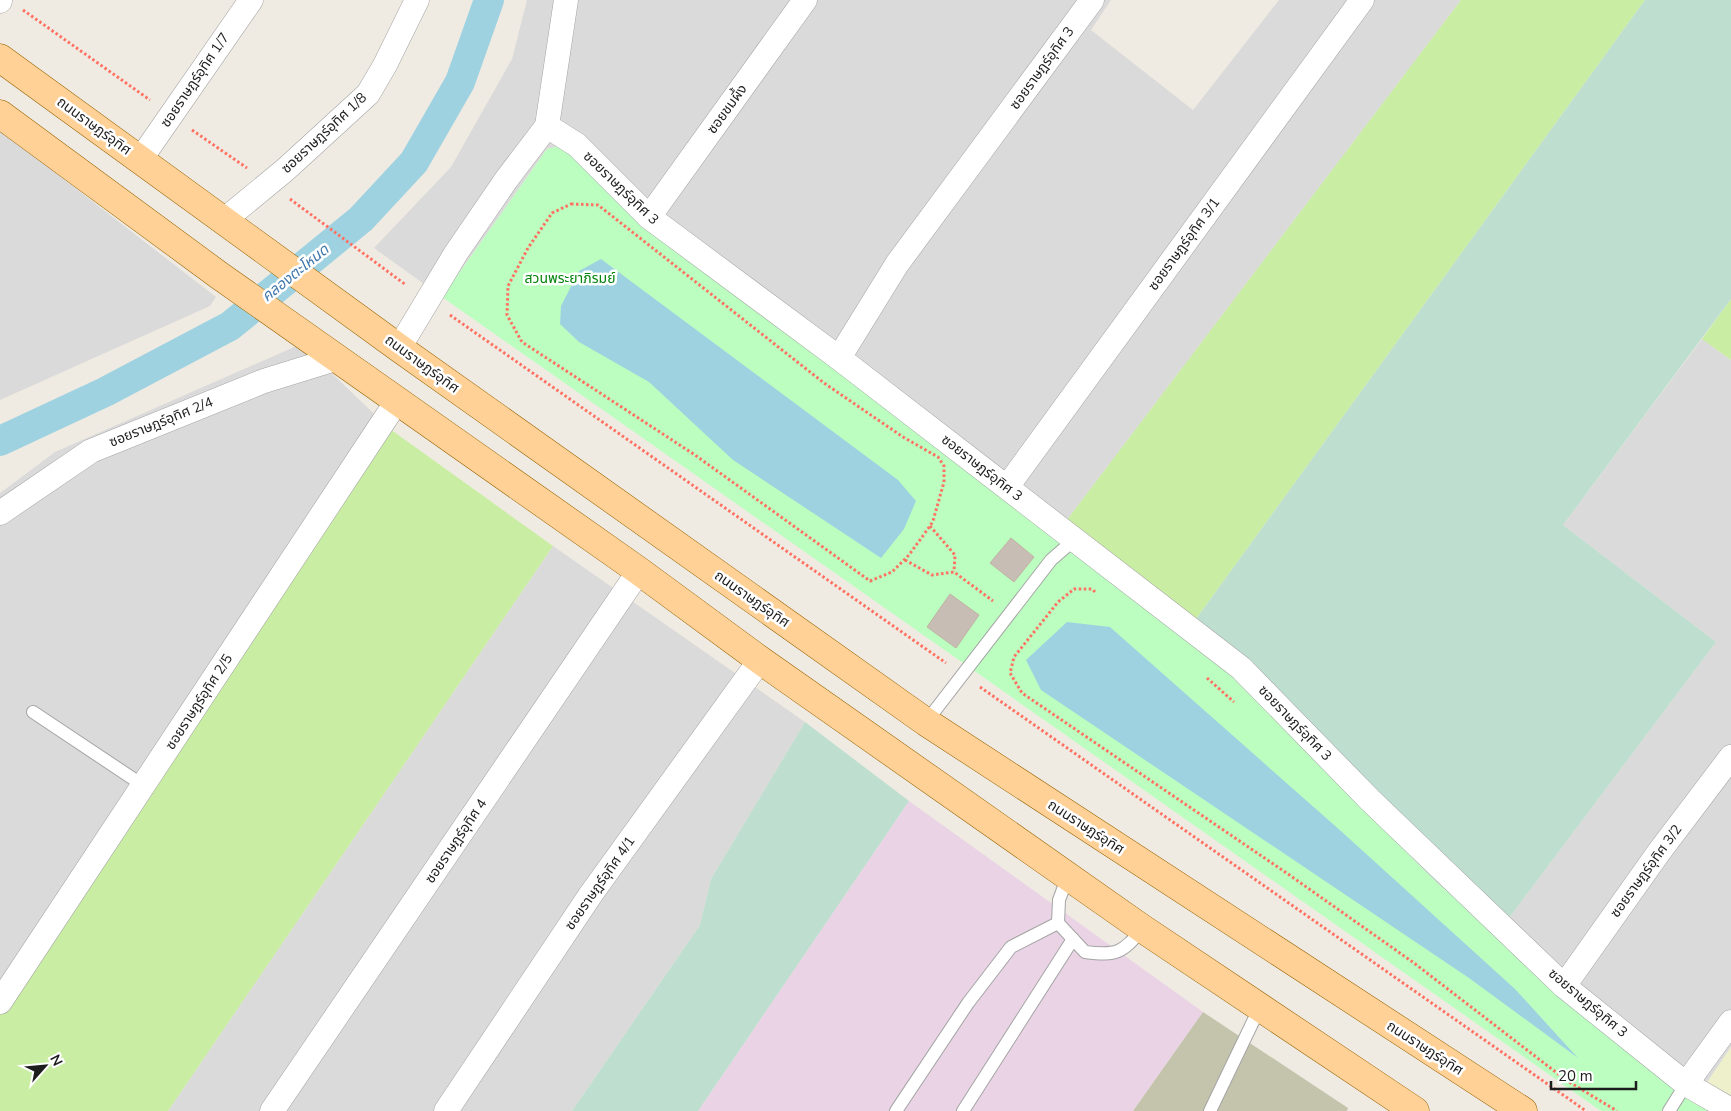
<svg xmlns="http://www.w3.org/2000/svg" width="1731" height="1111" font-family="'Nunito Sans','Noto Sans Thai',sans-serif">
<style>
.residential{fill:#dbdada}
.industrial{fill:#e9d3e5}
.construction{fill:#c4c4ad}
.farmland{fill:#edf0cb}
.grass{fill:#c9eea3}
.wetland{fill:#bedfcf}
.park{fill:#bbfec0}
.water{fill:#9fd2e1}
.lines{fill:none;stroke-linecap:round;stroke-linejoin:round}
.canal{stroke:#9fd2e1;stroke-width:30}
.building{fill:#c7bdb5;stroke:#c2b1a3}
.service-casing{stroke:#a4a4a4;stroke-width:14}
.minor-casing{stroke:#a4a4a4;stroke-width:25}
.primary-casing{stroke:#966300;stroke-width:29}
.path{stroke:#ff7263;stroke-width:3;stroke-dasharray:2.5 2.5;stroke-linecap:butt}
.service{stroke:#fff;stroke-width:12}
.minor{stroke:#fff;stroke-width:24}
.primary{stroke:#ffd197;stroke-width:28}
.labels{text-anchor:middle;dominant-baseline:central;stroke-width:5;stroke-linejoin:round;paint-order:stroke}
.street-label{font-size:14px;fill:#1d1d1d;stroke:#fff}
.park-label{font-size:14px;fill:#03840c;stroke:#fff}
.water-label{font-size:15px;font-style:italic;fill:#4077ac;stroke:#fff}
</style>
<rect width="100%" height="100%" fill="#efebe2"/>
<!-- residential -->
<g class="residential">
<path d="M527,0H1111L1091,30L1193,110L1279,0H1461L1054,537L637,220L560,146L547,149L442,297L374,248L451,167L512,59Z"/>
<path d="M0,130L216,297L210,306L0,400Z"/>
<path d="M1702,339L1731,360V1047L1693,1103L1497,934L1716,642L1563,525Z"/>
<path d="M301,344L390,429L0,1004V493L55,452Z"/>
<path d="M553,546L805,722L711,879L700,925L572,1111H168Z"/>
</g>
<!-- industrial -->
<path class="industrial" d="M909,801L1203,1012L1133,1111H698Z"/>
<!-- construction -->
<path class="construction" d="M1203,1012L1348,1108L1347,1111H1133Z"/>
<!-- farmland -->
<path class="farmland" d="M1731,1047V1111H1709L1693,1103Z"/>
<!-- grass -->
<g class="grass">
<path d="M1461,0H1645L1183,637L1054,537Z"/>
<path d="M1731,299V360L1702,339Z"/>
<path d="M390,429L553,546L168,1111H0V1004Z"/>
</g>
<!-- wetland -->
<g class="wetland">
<path d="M1645,0H1731V299L1563,525L1716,642L1497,934L1436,882L1223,668L1183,637Z"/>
<path d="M805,722L909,801L698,1111H572L700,925L711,879Z"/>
</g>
<!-- park -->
<path class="park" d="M560,146L591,174L765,314L1223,668L1436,882L1693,1103L1709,1111H1601L442,297L547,149Z"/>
<!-- water -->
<g class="water">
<path d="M601,259L898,480L916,501L904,529L881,558L733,460L649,382L579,342L560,324L561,306L579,271Z"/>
<path d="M1067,622L1110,627L1342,832L1515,989L1578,1058L1469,978L1041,690L1026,660Z"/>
</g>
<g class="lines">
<!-- canal -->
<path class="canal" d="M0,441L105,392L230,326L361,219L414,162L460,82L489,0"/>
</g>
<!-- building -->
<g class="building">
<path d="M1011,538L1034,557L1014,582L990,563Z"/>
<path d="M950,594L979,615L956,648L927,627Z"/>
</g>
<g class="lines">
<defs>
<g id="service">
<path d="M33,712L144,786"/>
<path d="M926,722L1051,560L1075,539"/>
<path d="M1068,876L1059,900L1058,923L1085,952C1118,956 1121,953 1143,929"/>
<path d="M896,1111L968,1003L1011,947L1058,923"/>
<path d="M963,1111L1073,939"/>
<path d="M1210,1111L1260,1007"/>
<path d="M1669,1111L1686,1084"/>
</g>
<g id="minor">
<path d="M0,1V0"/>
<path d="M547,126L577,145L649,217L839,358L1241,668L1370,800L1564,986L1686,1084L1731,1110"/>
<path d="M140,160L251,0"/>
<path d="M649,217L805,0"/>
<path d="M223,221L285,170L368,94L385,65L417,0"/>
<path d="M399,348L456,253L506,180L547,126L566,0"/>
<path d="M839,358L897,264L1092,0"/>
<path d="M1007,487L1362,0"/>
<path d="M0,513L91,451L264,381L335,359"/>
<path d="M1564,986L1659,852L1731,757"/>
<path d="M0,1002L397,401"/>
<path d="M1686,1084L1731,1022"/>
<path d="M272,1111L639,571"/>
<path d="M446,1111L591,894L760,660"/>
</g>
<g id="primary">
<path d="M0,58L399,348L926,722L1523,1111"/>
<path d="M0,114L220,276L639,571L760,660L1143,929L1415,1111"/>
</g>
</defs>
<!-- service casing -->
<use href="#service" class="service-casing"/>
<!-- minor casing -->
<use href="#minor" class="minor-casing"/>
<!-- primary casing -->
<use href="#primary" class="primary-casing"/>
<!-- path -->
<g class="path">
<path d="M23,10L150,100"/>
<path d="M192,130L247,168"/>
<path d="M290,199L406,285"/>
<path d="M571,204L598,205L824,383L903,437L938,457L944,466V482L933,521L930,526L909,555L892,572L870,581L695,455L522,342L507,315L508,286L528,248L552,213Z"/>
<path d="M450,315L946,663"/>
<path d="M930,526L955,555L954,572"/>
<path d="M905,560L932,575L954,572L993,601"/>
<path d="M1095,592L1092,589H1074L1058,602L1014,657L1010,673L1022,693L1288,874L1414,963L1566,1080L1617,1111"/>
<path d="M1207,678L1234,702"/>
<path d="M980,687L1586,1111"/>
</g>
<!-- service -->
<use href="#service" class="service"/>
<!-- minor -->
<use href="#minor" class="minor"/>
<!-- primary -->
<use href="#primary" class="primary"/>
</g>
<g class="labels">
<!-- street labels -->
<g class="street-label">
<text transform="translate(1042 68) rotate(-54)">ซอยราษฎร์อุทิศ 3</text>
<text transform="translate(195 80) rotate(-56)">ซอยราษฎร์อุทิศ 1/7</text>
<text transform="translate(727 109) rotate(-54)">ซอยชมผึ้ง</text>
<text transform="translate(94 126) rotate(36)">ถนนราษฎร์อุทิศ</text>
<text transform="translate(324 133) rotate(-43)">ซอยราษฎร์อุทิศ 1/8</text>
<text transform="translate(621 188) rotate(44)">ซอยราษฎร์อุทิศ 3</text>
<text transform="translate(1184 244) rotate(-54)">ซอยราษฎร์อุทิศ 3/1</text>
<text transform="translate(422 364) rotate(36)">ถนนราษฎร์อุทิศ</text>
<text transform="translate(161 422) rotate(-22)">ซอยราษฎร์อุทิศ 2/4</text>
<text transform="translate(982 468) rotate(38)">ซอยราษฎร์อุทิศ 3</text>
<text transform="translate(752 599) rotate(35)">ถนนราษฎร์อุทิศ</text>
<text transform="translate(199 702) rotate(-57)">ซอยราษฎร์อุทิศ 2/5</text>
<text transform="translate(1295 723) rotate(46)">ซอยราษฎร์อุทิศ 3</text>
<text transform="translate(1086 827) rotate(33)">ถนนราษฎร์อุทิศ</text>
<text transform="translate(456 841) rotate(-56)">ซอยราษฎร์อุทิศ 4</text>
<text transform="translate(1646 871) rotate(-54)">ซอยราษฎร์อุทิศ 3/2</text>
<text transform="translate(600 883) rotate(-55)">ซอยราษฎร์อุทิศ 4/1</text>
<text transform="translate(1588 1003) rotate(40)">ซอยราษฎร์อุทิศ 3</text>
<text transform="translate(1425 1048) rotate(33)">ถนนราษฎร์อุทิศ</text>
</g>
<!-- park labels -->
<g class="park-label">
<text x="570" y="278">สวนพระยาภิรมย์</text>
</g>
<!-- water labels -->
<g class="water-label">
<text transform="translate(295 273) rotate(-39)">คลองตะโหนด</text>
</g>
</g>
<!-- north arrow -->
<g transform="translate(45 1066) rotate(63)" stroke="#ffffff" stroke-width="4" paint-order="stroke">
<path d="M0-4L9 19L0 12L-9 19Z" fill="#1d1d1d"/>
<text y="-8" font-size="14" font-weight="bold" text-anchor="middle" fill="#1d1d1d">N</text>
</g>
<!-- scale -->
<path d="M1551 1081v8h85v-8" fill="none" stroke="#1d1d1d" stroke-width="2.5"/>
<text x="1558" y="1081" font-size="15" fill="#1d1d1d" stroke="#ffffff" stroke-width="4" paint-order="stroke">20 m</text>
</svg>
